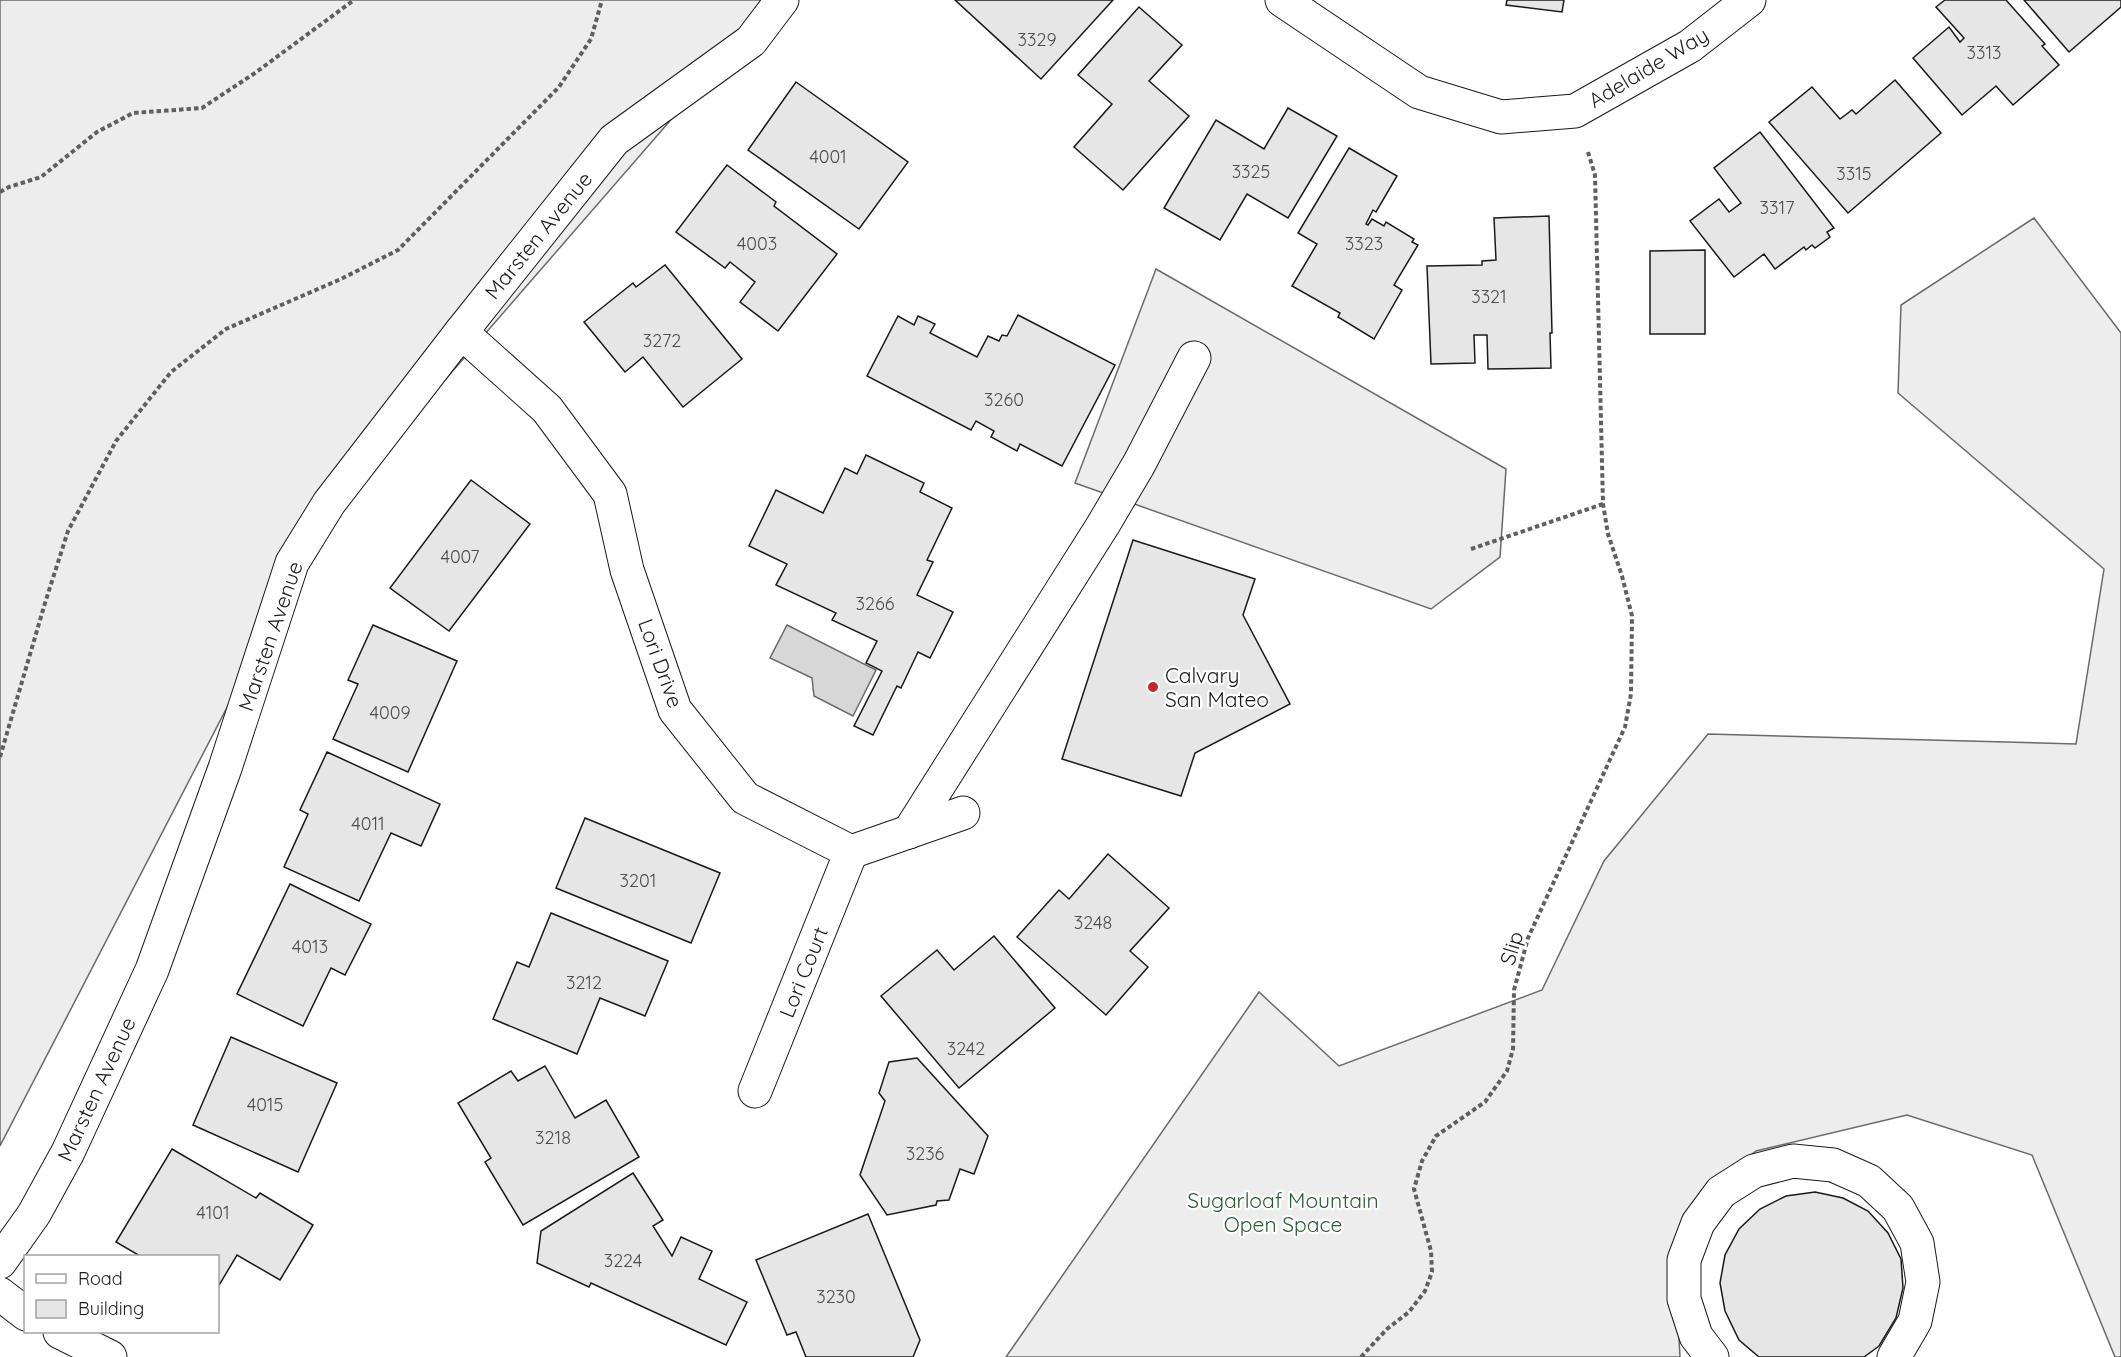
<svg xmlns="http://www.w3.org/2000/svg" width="2121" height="1357" font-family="Quicksand,sans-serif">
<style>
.built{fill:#ededed;stroke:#6a6a6a;stroke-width:1.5}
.water{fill:#d7d7d7;stroke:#6a6a6a;stroke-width:1.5}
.building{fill:#e6e6e6;stroke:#1a1a1a;stroke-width:1.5}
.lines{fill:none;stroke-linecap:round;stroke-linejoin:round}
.minor-casing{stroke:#1a1a1a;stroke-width:35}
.path{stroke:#5f5f5f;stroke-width:4;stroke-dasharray:4.5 3;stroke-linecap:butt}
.minor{stroke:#fff;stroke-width:33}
.poi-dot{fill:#c62828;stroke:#fff;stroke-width:2}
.labels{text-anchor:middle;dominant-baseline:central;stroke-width:4.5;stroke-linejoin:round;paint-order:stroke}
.number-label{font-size:18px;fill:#4d4d4d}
.street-label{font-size:21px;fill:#1a1a1a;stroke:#fff}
.poi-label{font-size:21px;fill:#1a1a1a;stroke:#fff;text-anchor:start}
.park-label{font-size:21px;fill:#2b5a34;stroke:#fff}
</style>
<rect width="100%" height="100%" fill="#fff"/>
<!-- built -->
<g class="built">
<path d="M0,0H775L325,518L0,1146Z"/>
<path d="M2034,218L2121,333V1357H2115L2032,1155L1907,1115L1756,1151L1698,1198L1675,1265L1680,1357H1006L1259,992L1339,1066L1542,990L1604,861L1708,734L2076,744L2104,569L1898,393L1901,305Z"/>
<path d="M1156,269L1506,469L1500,557L1431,609L1075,483Z"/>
</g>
<!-- water -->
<path class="water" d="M787,625L876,670L853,716L814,696L812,678L770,658Z"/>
<!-- building -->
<g class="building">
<path d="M955,0H1113L1041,79Z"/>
<path d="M1507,0H1564L1562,12L1506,5Z"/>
<path d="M1945,0H2006L2045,44L2042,46L2059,65L2013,105L1996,86L1962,115L1913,58L1949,27L1960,42L1964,38L1936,7Z"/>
<path d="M2024,0H2121V7L2069,52Z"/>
<path d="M1139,7L1182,45L1149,81L1189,116L1123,190L1074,147L1112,104L1078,75Z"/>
<path d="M1895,80L1941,133L1848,213L1769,122L1812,87L1840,119L1852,110L1856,114Z"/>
<path d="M796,82L908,162L859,229L748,150Z"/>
<path d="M1288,108L1337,136L1288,218L1247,194L1220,240L1164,208L1216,120L1264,149Z"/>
<path d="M1760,132L1834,228L1827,232L1830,237L1815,248L1812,245L1806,250L1804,247L1775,269L1764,254L1734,277L1690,221L1719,199L1729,212L1741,203L1714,168Z"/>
<path d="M1349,148L1397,176L1376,212L1373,210L1366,224L1368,225L1372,219L1384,226L1386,222L1414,239L1412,242L1418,245L1394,285L1402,290L1374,339L1338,317L1340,313L1292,286L1317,244L1298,233Z"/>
<path d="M727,165L776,202L774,206L837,254L778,331L740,302L755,282L730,262L725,268L676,232Z"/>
<path d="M1549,216L1552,333H1550L1551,368L1488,369L1487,335H1474L1475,363L1431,364L1427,266L1482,265V261L1496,260L1494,218Z"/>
<path d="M1705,250V334H1650V251Z"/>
<path d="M665,265L742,359L683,407L643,357L625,372L584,322L633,283L636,287Z"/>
<path d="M1018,315L1115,365L1062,466L1020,444L1017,451L991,437L994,431L976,421L971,430L867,376L898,316L914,325L918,316L935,324L930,333L977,357L988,336L999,341L1002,335L1007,336Z"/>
<path d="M866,455L924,483L920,492L952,508L927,560L933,562L917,595L953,612L930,658L918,652L901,688L897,686L873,735L854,726L882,671L866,663L877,641L832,620L836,613L776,585L787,564L749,546L776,490L823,513L845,468L857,474Z"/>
<path d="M471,480L530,524L449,631L390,588Z"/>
<path d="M1133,540L1255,579L1243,615L1290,704L1195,753L1181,796L1062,759Z"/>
<path d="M373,625L457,661L408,772L333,739L358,684L348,680Z"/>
<path d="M327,752L440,804L421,846L391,833L359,901L284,867L308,814L300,810Z"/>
<path d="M585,818L720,873L691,943L556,888Z"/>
<path d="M1108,854L1169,908L1130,951L1148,967L1106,1015L1017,937L1059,890L1069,899Z"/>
<path d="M290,884L371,924L345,975L331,968L303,1026L237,994Z"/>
<path d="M551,913L668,961L645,1016L600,998L577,1054L493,1019L517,962L529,967Z"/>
<path d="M994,936L1055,1008L959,1088L881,996L937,950L954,970Z"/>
<path d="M231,1037L337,1083L298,1172L193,1125Z"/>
<path d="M917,1058L988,1136L974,1174L960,1169L949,1200L937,1201L936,1205L887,1215L860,1175L885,1101L879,1093L889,1062Z"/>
<path d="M545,1066L575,1118L606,1100L639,1157L523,1225L485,1162L491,1158L458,1103L511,1071L518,1081Z"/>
<path d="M172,1149L256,1198L260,1193L313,1225L280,1280L237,1255L218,1287V1256H140L116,1242Z"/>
<path d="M633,1173L663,1220L653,1226L672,1256L681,1237L712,1251L699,1279L747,1302L726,1345L591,1283L589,1287L537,1263L541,1231Z"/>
<path d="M1815,1192L1843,1198L1868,1211L1888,1233L1901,1259L1903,1288L1896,1318L1879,1346L1864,1357H1759L1739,1340L1725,1311L1720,1283L1725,1255L1739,1229L1760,1209L1786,1196Z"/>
<path d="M868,1214L920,1340L913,1357H806L796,1332L787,1335L756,1260Z"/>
</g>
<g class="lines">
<defs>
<g id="minor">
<path d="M1282,0L1419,92L1501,117L1575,111L1690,46L1749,0"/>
<path d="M461,332L547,409L610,494L627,570L675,710L745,798L851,852L963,813"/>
<path d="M909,832L1103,525L1139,464L1194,358"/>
<path d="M755,1091L851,852"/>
<path d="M0,1262L34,1214L68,1152L152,970L225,768L292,563L329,503L461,332L614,140L751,41L782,0"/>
<path d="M0,1294L26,1314"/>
<path d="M60,1332L110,1357"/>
<path d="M1712,1357L1696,1336L1684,1299V1260L1698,1223L1721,1192L1754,1171L1793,1161L1833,1165L1869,1181L1898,1208L1917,1243L1923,1282L1915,1321L1894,1357"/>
</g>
</defs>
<!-- minor casing -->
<use href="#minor" class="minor-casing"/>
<!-- path -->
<g class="path">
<path d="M0,192L9,187L41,177L97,132L133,113L202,108L255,73L354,0"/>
<path d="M1471,549L1603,504"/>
<path d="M0,757L45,603L68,531L116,441L171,372L226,329L341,279L398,250L559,87L591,39L602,0"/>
<path d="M1361,1357L1387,1329L1409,1312L1425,1291L1432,1272L1431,1251L1414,1189L1422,1161L1436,1136L1485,1102L1507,1071L1513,1049L1514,990L1528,938L1625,727L1631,694L1632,616L1622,576L1608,534L1603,504L1595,175L1588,152"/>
</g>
<!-- minor -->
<use href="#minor" class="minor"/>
</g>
<!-- markers -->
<circle class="poi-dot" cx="1153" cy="687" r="6"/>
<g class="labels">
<!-- number labels -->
<g class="number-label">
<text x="1037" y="39">3329</text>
<text x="1984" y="52">3313</text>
<text x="828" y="156">4001</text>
<text x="1251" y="171">3325</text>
<text x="1854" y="173">3315</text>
<text x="1777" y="207">3317</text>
<text x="757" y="243">4003</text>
<text x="1364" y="243">3323</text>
<text x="1489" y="296">3321</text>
<text x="662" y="340">3272</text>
<text x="1004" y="399">3260</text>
<text x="460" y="556">4007</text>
<text x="875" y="603">3266</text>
<text x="390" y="712">4009</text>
<text x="368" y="823">4011</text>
<text x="638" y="880">3201</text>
<text x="1093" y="922">3248</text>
<text x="310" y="946">4013</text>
<text x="584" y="982">3212</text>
<text x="966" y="1048">3242</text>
<text x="265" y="1104">4015</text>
<text x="553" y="1137">3218</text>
<text x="925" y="1153">3236</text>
<text x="213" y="1212">4101</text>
<text x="623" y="1260">3224</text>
<text x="836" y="1296">3230</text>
</g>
<!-- street labels -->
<g class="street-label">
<text transform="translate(1648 67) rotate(-31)">Adelaide Way</text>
<text transform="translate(538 235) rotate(-51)">Marsten Avenue</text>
<text transform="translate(270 636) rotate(-71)">Marsten Avenue</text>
<text transform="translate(661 663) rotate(70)">Lori Drive</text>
<text transform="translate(1511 948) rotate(-73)">Slip</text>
<text transform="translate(803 972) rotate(-68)">Lori Court</text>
<text transform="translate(96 1089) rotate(-65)">Marsten Avenue</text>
</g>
<!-- poi labels -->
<g class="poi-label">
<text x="1165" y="675">Calvary<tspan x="1165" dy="24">San Mateo</tspan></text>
</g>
<!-- park labels -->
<g class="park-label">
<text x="1283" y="1200">Sugarloaf Mountain<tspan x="1283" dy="24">Open Space</tspan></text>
</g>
</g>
<!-- legend -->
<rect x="24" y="1255" width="195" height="78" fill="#ffffff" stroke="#a3a3a3" stroke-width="1.5"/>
<rect x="36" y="1274" width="30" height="9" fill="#ffffff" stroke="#a3a3a3" stroke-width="1.5"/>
<text x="78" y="1285" font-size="18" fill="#1a1a1a">Road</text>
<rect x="36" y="1300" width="30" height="18" fill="#e6e6e6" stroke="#a3a3a3" stroke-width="1.5"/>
<text x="78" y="1315" font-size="18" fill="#1a1a1a">Building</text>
</svg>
